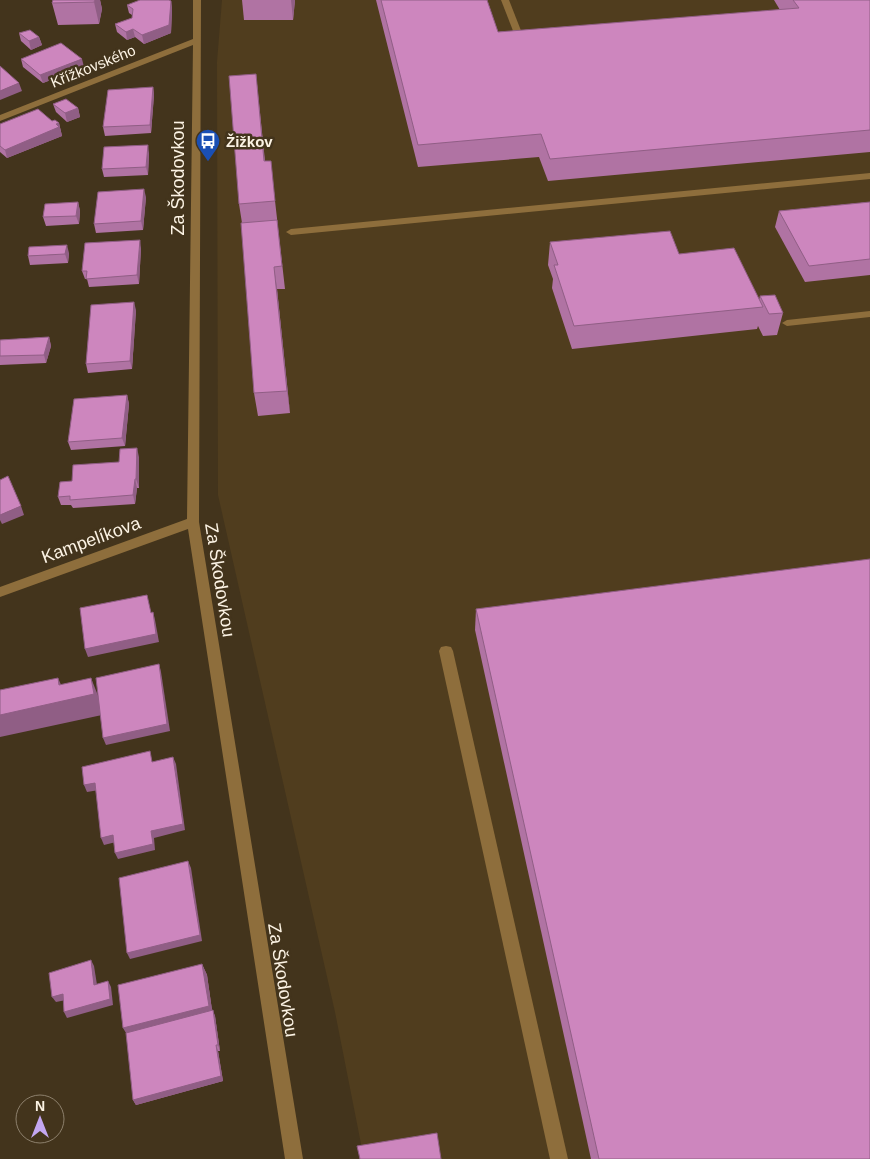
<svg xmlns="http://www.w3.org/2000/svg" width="870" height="1159" font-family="Arial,sans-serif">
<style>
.built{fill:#503d1e}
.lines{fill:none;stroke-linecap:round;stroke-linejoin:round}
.minor{fill:#8e6e3c;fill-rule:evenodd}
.wall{fill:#b073a3}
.shaded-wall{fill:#905e85}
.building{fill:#cd86be;stroke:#905e85}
.labels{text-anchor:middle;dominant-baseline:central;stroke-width:5;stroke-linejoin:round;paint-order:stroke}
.far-street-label{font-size:15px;fill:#fcf3e4;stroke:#43341c}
.far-poi-label{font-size:15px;font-weight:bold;fill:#fcf3e4;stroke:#43341c;text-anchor:start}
.street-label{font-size:18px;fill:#fcf3e4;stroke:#43341c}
</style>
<rect width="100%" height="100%" fill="#43341c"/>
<!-- built -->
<path class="built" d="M222,0H870V1159H364L335,1012L218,495L217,62Z"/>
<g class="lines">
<!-- minor -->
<g class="minor">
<path d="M193,0H201L199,522L303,1159H285L188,529L0,597V587L187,519L193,45L0,121V115L193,39Z"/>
<path d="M501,0H509L527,46L526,48L519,46Z"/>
<path d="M870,173V179L291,235L286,232L291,229Z"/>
<path d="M870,311V317L787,326L782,323L787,320Z"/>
<path d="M446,646L451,647L453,651L568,1159H550L439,651L441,647Z"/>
</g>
</g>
<!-- wall -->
<g class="wall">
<path d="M53,0H100L102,9L99,24L58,25L52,3Z"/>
<path d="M242,0H295L293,20H244Z"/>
<path d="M376,0H487L498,32L780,10L774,0H870V152L548,181L539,157L418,167Z"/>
<path d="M171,1L172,9L171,33L144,44L135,37L127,40L117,32L115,24L132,18V15L129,13L127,5Z"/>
<path d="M19,33L39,37L42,45L31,50L21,41Z"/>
<path d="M21,59L84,67L43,83L23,67Z"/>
<path d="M256,74L265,161L273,183L285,289H277L290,413L258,416L254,393L242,223L239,204Z"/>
<path d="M153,87L154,95L151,133L105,136L103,127Z"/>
<path d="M53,104L78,108L80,117L67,122L56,112Z"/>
<path d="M52,121L59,123L62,136L7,158L0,152V124Z"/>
<path d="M149,153L148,175L104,177L102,169Z"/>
<path d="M146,197L143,230L96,233L94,224Z"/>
<path d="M78,202L80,211L79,224L46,226L43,217Z"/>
<path d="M870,202V275L805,282L775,227L779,211Z"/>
<path d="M550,242L679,254L759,300L760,296L783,313L777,335L763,336L758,326L757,329L572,349L552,288L553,279L548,265Z"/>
<path d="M141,248L139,284L89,287L87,279H85L82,271Z"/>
<path d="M69,253L68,263L30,265L28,256Z"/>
<path d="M136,310L132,369L88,373L86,364Z"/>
<path d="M49,337L51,346L46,363L0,365V340Z"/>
<path d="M127,395L129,404L125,446L71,450L68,442Z"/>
<path d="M139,457V488H137L135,504L73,508L71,505H61L58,497L72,481L119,462Z"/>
<path d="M476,609L870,1159H591L475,630Z"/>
<path d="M202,964L207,975L212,1010L215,1016L220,1051H218L223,1081L136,1105L133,1100Z"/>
</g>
<!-- shaded-wall -->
<g class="shaded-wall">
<path d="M95,0H100L102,9L99,24L94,2Z"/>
<path d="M291,0H295L293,20Z"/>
<path d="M171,1L172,9L171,33L144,44L142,35Z"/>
<path d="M133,29L135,37L127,40L126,32Z"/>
<path d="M39,37L42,45L31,50L29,41Z"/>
<path d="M82,59L84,67L43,83L40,75Z"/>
<path d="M256,74L258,96L267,184L264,161Z"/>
<path d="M19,83L22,91L0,100V91Z"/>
<path d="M153,87L154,95L151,133L150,125Z"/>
<path d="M78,108L80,117L67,122L65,113Z"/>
<path d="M59,123L62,136L7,158L5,150Z"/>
<path d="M148,145L149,153L148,175L146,167Z"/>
<path d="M144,189L146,197L143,230L141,221Z"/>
<path d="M78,202L80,211L79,224L76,216Z"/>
<path d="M140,240L141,248L139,284L137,275Z"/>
<path d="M67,245L69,253L68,263L65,254Z"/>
<path d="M274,267L277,289L290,413L287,391Z"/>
<path d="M134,302L136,310L132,369L130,361Z"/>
<path d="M49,337L51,346L46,363L44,355Z"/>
<path d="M127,395L129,404L125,446L122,438Z"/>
<path d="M137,448L139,457V488L136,479Z"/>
<path d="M135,479L137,488L135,504L133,495Z"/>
<path d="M21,506L24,515L2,524L0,520V515Z"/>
<path d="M153,612L155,620L159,642L88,657L85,649Z"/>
<path d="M159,664L161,672L170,731L106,745L103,738Z"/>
<path d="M58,678L67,698L91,678L99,698L102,715L0,737V715L59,685Z"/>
<path d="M173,757L176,764L185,830L154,838L155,850L118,859L115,853L151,831Z"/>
<path d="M95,783L99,790L87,792L84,785Z"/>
<path d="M113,835L116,842L104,845L101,838Z"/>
<path d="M188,861L191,868L202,941L130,959L127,953Z"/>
<path d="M91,960L94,966L98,991L94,985Z"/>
<path d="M202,964L207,975L213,1017L129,1038L123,1028Z"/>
<path d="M108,981L111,987L113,1005L67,1018L64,1012Z"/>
<path d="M63,994L66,1000L56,1002L52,997Z"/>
<path d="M213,1010L215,1016L220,1051L218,1045Z"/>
<path d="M216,1045L218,1051L223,1081L136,1105L133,1100Z"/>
</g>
<!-- building -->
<g class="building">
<path d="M53,0H95L94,2L52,3Z"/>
<path d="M140,0H169L171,1L169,25L142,35L133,29L126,32L115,24L132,18L133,9L127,5Z"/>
<path d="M381,0H487L498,32L799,8L793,0H870V130L550,159L541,134L418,145Z"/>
<path d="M30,30L39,37L29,41L19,33Z"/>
<path d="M61,43L82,59L40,75L21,59Z"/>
<path d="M0,66L19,83L0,91Z"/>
<path d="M256,74L264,161H271L275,201L239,204L229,76Z"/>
<path d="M153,87L150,125L103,127L108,90Z"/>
<path d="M66,99L78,108L65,113L53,104Z"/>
<path d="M38,109L52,121L55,120L59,123L56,124L59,127L5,150L0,146V124Z"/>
<path d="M148,145L146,167L102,169L104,147Z"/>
<path d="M144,189L141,221L94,224L98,192Z"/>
<path d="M78,202L76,216L43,217L45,204Z"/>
<path d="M870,202V259L809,266L779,211Z"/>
<path d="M277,220L282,266L274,267L287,391L254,393L241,223Z"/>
<path d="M670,231L679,254L734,248L763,307L574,326L554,265H558L550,242Z"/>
<path d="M140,240L137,275L86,279L87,271H82L85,243Z"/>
<path d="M67,245L65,254L28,256L29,247Z"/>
<path d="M775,295L783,313L769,314L760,296Z"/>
<path d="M134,302L130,361L86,364L91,305Z"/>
<path d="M49,337L44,355L0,356V340Z"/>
<path d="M127,395L122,438L68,442L74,399Z"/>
<path d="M137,448L136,479H135L133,495L70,500V496L58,497L60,482L72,481L73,465L119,462L120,449Z"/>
<path d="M8,476L21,506L0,515V480Z"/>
<path d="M870,559V1159H599L476,609Z"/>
<path d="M147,595L151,613L153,612L156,634L85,649L80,608Z"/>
<path d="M159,664L167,724L103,738L96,678Z"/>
<path d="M58,678L59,685L91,678L94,694L0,715V690Z"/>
<path d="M150,751L152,762L173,757L183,824L151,831L153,844L115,853L113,835L101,838L95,783L84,785L82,767Z"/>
<path d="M188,861L200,935L127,953L119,878Z"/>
<path d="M91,960L94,985L108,981L110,999L64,1012L63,994L52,997L49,973Z"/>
<path d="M202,964L209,1006L123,1028L118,985Z"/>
<path d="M213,1010L218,1045H216L221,1076L133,1100L126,1033Z"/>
<path d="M437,1133L441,1159H360L357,1146Z"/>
</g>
<!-- icons -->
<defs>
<symbol id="bus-pin" viewBox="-11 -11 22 30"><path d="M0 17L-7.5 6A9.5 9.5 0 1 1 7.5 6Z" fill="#1a4fb4" stroke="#43341c"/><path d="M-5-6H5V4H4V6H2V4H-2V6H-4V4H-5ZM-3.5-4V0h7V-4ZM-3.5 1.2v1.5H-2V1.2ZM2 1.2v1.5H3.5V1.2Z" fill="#fff"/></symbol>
</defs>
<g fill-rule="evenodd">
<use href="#bus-pin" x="194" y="127" width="28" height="38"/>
</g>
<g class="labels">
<!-- far-street labels -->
<g class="far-street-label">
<text transform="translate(93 66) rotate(-22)">Křížkovského</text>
</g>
<!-- far-poi labels -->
<g class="far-poi-label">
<text x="226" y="141">Žižkov</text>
</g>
<!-- street labels -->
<g class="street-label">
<text transform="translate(178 178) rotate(-90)">Za Škodovkou</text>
<text transform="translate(91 540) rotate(-20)">Kampelíkova</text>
<text transform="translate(220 580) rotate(81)">Za Škodovkou</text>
<text transform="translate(283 980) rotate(81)">Za Škodovkou</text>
</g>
</g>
<!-- north arrow -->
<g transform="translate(40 1119)"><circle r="24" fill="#43341c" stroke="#8d806c"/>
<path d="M0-4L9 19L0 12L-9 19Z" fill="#c4a7f1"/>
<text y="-8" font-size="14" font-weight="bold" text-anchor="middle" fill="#fcf3e4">N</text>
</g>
</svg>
